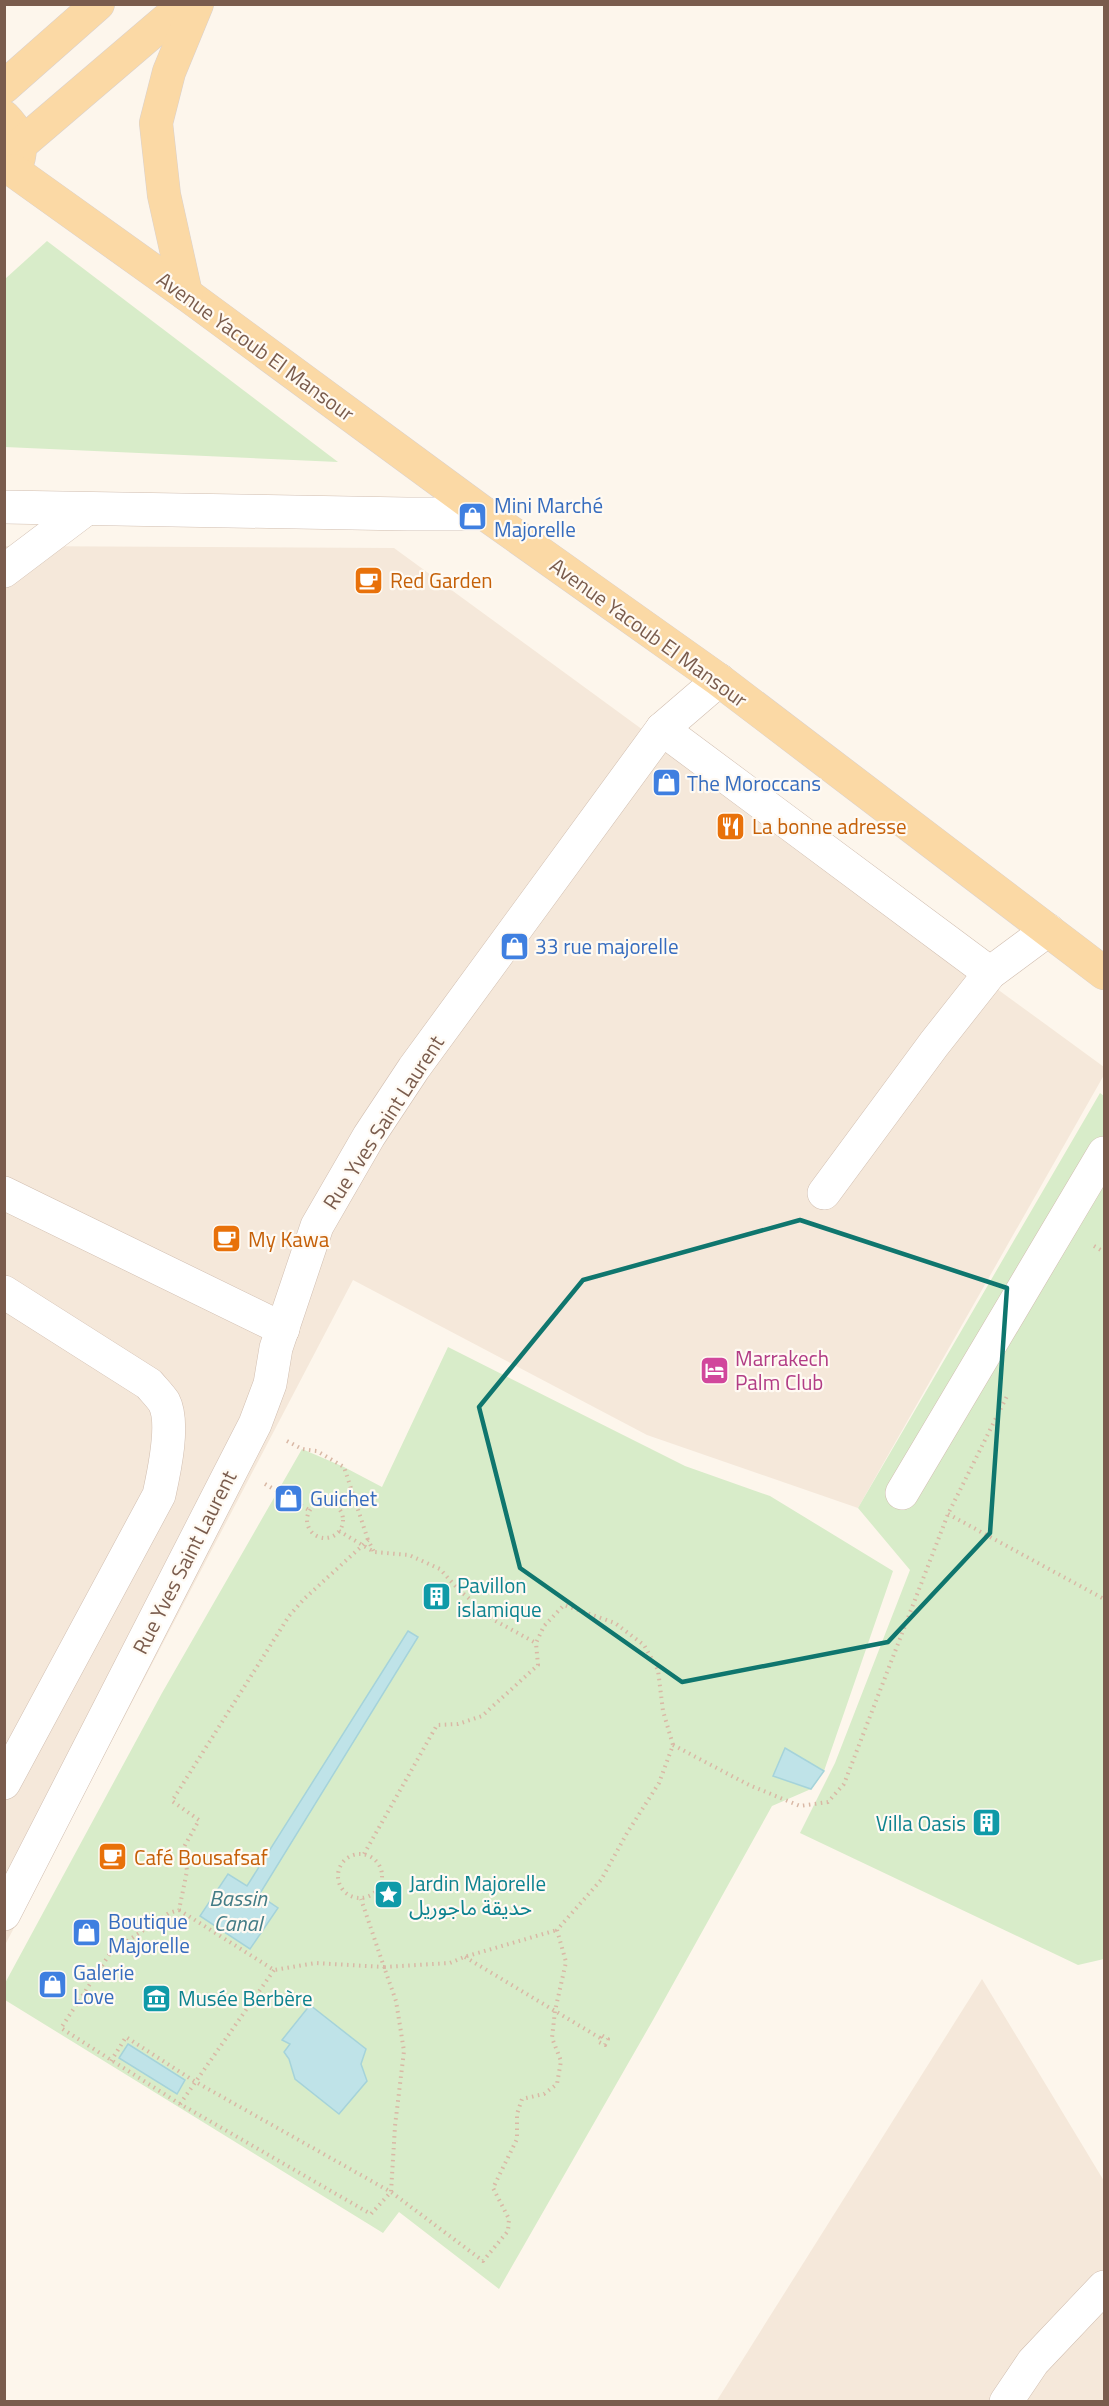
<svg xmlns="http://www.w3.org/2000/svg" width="1109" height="2406" font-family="'Titillium Web','Noto Sans Arabic',sans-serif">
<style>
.residential{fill:#f5e8da}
.green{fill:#d8ecc9}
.water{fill:#bfe3e8;stroke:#a5d3da;stroke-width:1.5}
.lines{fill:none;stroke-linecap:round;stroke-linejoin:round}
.minor-casing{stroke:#d1beb0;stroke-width:34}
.major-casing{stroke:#dad1cd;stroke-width:34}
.path{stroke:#d9b8a5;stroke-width:4;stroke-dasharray:1.5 4.5;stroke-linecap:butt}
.minor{stroke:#fff;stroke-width:33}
.major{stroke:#fbd9a5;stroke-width:33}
.marked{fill:none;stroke:#0f766e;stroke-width:4.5;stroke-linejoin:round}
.labels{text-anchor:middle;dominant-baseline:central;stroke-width:4.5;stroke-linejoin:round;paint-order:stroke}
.street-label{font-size:21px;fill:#7a5c4d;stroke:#fffaf3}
.shop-label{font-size:21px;fill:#366cbe;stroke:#fffaf3;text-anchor:start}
.food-label{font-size:21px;fill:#c56008;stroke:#fffaf3;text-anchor:start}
.hotel-label{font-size:21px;fill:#b23c85;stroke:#fffaf3;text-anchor:start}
.culture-label{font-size:21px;fill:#0d838f;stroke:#fffaf3;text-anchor:start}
.water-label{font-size:22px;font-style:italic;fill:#437c86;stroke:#fffaf3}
</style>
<rect width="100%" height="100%" fill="#fdf6ec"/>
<!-- residential -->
<g class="residential">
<path d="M5,546L394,548L1104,1067V1075L858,1508L647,1435L353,1280L5,1945Z"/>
<path d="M982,1979L1104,2181V2401L716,2402Z"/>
</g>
<!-- green -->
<g class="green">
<path d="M47,241L338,462L5,447V279Z"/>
<path d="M1100,1093L1104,1096V1959L1078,1965L800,1833L835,1763L910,1570L858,1508Z"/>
<path d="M448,1347L685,1466L770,1496L893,1571L824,1771L811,1789L772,1806L653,2020L499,2289L399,2212L383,2233L5,2000L4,1985L162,1693L302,1449L344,1467L382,1487Z"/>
</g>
<!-- water -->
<g class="water">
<path d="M408,1631L418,1637L259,1895L278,1908L250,1949L200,1916L228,1874L247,1886Z"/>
<path d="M785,1748L824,1771L811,1789L773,1776Z"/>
<path d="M310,2005L366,2049L361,2064L367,2081L339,2114L295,2079L289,2059L284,2052L290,2044L282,2040Z"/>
<path d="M128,2044L185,2080L177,2094L119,2058Z"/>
</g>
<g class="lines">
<defs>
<g id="minor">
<path d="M4,507L407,514H485"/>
<path d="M4,571L86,509"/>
<path d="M662,729L990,973"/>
<path d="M4,1193L283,1329"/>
<path d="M824,1193L934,1044L990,973L1048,930"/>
<path d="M4,1292L149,1384C154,1390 160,1396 164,1402C175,1423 164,1472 159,1495L4,1783"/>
<path d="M902,1493L1104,1153"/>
<path d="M4,1914L255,1424L270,1384L276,1348L317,1226L369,1136L414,1068L662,729L719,680"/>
<path d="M1006,2402L1033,2362L1104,2287"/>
</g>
<g id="major">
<path d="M4,87L98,4"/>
<path d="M4,117C18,131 24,147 16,166"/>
<path d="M20,145L185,4"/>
<path d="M14,171L186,294L485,514L719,680L1104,973"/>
<path d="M186,294L164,195L156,123L169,72L197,4"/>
</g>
</defs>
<!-- minor casing -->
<use href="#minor" class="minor-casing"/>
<!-- major casing -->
<use href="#major" class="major-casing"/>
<!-- path -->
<g class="path">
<path d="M1094,1246L1104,1252"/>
<path d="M287,1441L302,1449L317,1451L344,1467L368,1540"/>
<path d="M265,1484L309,1510"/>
<circle cx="325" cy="1520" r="18"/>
<path d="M948,1514L1104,1599"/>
<path d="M339,1531L374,1552L409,1555L440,1569L458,1589L494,1620L536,1643L544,1626L564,1605L615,1623L644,1645L658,1670L663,1711L673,1745L659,1783L627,1833L601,1880L557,1930L566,1962L555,2011L552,2038L561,2061L557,2084L544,2094L522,2099L517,2114V2139L493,2188L509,2219L508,2231L483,2261L391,2192L371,2214L180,2104L61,2028L111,1952L169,1913L179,1910L187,1871L184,1847L199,1820L172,1801L289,1616L304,1599L363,1545L368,1540L374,1552"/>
<path d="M673,1745L749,1785L800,1806L828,1802L844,1784L948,1514L1007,1396"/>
<circle cx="360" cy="1876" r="22"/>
<path d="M364,1854L437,1725L458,1724L482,1716L538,1665L536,1643"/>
<path d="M179,1910L274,1970L315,1963L384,1967L361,1899"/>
<path d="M465,1957L600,2038L599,2042L605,2045L608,2039L601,2035L600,2038"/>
<path d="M111,2061L126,2037L194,2081L391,2192L395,2126L404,2051L396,2001L384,1967L450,1963L464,1957L557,1930"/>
<path d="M180,2104L274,1970"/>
</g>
<!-- minor -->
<use href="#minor" class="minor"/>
<!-- major -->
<use href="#major" class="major"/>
</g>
<!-- marked area -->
<path class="marked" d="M800,1220L1007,1288L990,1533L888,1642L682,1682L520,1568L479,1407L583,1280Z"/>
<!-- icons -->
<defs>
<symbol id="shop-square" viewBox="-11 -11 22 22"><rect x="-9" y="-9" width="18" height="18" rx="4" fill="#3f7fe0" stroke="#fffaf3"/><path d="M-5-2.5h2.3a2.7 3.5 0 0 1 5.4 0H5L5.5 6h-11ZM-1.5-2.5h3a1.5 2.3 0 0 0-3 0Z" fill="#fff"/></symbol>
<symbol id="cafe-square" viewBox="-11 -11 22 22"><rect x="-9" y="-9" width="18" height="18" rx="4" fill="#e8710a" stroke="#fffaf3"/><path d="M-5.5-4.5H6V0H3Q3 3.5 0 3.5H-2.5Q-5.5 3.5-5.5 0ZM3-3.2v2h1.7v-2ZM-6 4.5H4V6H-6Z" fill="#fff"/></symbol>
<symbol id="restaurant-square" viewBox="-11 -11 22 22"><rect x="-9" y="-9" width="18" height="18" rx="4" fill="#e8710a" stroke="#fffaf3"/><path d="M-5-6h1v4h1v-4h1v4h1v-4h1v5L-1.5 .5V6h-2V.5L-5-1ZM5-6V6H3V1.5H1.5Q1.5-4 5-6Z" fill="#fff"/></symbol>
<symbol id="hotel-square" viewBox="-11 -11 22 22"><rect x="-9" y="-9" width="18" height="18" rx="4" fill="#d1479c" stroke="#fffaf3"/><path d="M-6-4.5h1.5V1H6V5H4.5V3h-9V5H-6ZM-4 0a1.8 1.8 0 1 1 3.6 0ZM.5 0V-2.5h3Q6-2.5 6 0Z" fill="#fff"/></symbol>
<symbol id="building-square" viewBox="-11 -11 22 22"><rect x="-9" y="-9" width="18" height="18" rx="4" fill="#0f9aa8" stroke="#fffaf3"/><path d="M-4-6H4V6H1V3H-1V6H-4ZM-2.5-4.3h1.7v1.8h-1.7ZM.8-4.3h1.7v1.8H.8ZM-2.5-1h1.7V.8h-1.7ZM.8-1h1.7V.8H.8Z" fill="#fff"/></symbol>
<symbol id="sight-square" viewBox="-11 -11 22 22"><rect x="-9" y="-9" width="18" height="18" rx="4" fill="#0f9aa8" stroke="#fffaf3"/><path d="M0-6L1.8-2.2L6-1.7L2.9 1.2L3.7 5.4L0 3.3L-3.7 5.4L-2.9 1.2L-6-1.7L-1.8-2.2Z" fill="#fff"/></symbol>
<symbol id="museum-square" viewBox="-11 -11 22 22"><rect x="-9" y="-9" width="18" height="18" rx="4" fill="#0f9aa8" stroke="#fffaf3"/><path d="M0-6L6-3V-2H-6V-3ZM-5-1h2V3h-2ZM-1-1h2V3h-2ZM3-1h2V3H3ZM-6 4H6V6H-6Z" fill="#fff"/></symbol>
</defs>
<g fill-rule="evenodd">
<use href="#shop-square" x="456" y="500" width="33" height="33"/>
<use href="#cafe-square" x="352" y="564" width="33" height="33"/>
<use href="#shop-square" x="650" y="766" width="33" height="33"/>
<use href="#restaurant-square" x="714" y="810" width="33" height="33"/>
<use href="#shop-square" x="498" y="930" width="33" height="33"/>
<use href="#cafe-square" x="210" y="1222" width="33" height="33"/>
<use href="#hotel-square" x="698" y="1354" width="33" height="33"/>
<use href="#shop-square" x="272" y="1482" width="33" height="33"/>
<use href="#building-square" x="420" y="1580" width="33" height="33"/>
<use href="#building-square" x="970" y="1806" width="33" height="33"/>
<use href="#cafe-square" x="96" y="1840" width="33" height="33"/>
<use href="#sight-square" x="372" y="1878" width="33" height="33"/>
<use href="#shop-square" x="70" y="1916" width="33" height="33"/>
<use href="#shop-square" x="36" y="1968" width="33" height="33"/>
<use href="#museum-square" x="140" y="1982" width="33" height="33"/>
</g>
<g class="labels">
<!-- street labels -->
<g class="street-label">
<text transform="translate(256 346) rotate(36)">Avenue Yacoub El Mansour</text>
<text transform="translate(649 632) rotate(36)">Avenue Yacoub El Mansour</text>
<text transform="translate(383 1122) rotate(-57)">Rue Yves Saint Laurent</text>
<text transform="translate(184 1562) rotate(-63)">Rue Yves Saint Laurent</text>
</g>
<!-- shop labels -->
<g class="shop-label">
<text x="494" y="505">Mini Marché<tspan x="494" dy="24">Majorelle</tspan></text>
<text x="687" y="783">The Moroccans</text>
<text x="535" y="946">33 rue majorelle</text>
<text x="310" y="1498">Guichet</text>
<text x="108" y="1921">Boutique<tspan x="108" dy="24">Majorelle</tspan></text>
<text x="73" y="1972">Galerie<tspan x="73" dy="24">Love</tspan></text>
</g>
<!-- food labels -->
<g class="food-label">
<text x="390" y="580">Red Garden</text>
<text x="752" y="826">La bonne adresse</text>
<text x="248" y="1239">My Kawa</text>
<text x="134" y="1857">Café Bousafsaf</text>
</g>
<!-- hotel labels -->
<g class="hotel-label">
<text x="735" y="1358">Marrakech<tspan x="735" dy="24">Palm Club</tspan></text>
</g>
<!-- culture labels -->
<g class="culture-label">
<text x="457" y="1585">Pavillon<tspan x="457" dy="24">islamique</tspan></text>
<text x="966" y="1823" text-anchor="end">Villa Oasis</text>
<text x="409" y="1883">Jardin Majorelle<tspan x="409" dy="24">حديقة ماجوريل</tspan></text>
<text x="178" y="1998">Musée Berbère</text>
</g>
<!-- water labels -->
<g class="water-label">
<text x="238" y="1898">Bassin<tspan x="238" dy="25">Canal</tspan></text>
</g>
</g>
<!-- border -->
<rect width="1109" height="2406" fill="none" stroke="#7a5c4d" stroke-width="12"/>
</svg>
